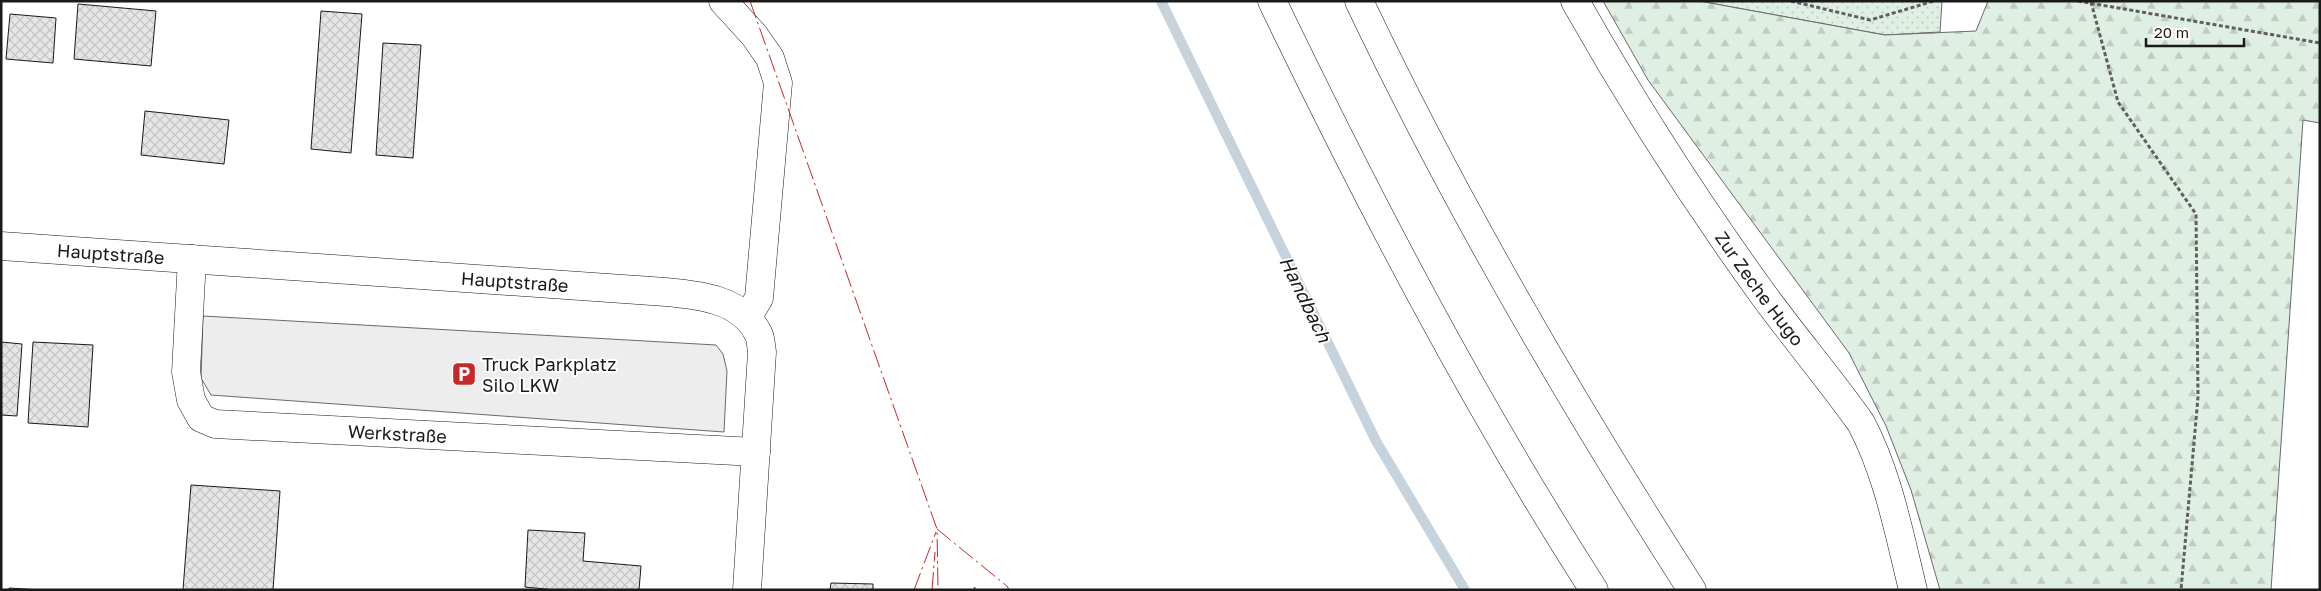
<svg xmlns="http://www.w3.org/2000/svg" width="2321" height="591" font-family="'Golos Text',sans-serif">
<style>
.grass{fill:url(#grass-dots);stroke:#6a6a6a}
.forest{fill:url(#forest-firs);stroke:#6a6a6a}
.parking{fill:#ededed;stroke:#6a6a6a}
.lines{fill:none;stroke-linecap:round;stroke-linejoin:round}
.stream{stroke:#c6d2dc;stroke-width:10}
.building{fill:url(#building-cross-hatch);stroke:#1a1a1a}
.minor-casing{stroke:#1a1a1a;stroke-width:29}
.highway-casing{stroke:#1a1a1a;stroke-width:29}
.path{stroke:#5f5f5f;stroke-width:3;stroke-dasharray:4 2.5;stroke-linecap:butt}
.minor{stroke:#fff;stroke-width:28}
.highway{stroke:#fff;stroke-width:28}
.power{stroke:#c62828;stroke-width:1;stroke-dasharray:18 4 2.5 4;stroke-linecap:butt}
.labels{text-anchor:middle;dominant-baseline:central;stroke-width:4;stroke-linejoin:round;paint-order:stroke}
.street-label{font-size:18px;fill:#1a1a1a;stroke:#fff}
.poi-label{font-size:18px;fill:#1a1a1a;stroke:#fff;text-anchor:start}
.water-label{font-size:19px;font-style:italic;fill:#1a1a1a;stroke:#fff}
</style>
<defs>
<pattern id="grass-dots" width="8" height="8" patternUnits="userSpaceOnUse" patternTransform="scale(1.25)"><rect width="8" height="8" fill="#e0efe3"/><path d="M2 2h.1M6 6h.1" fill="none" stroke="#c0ccc2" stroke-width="1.8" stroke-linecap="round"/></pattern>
<pattern id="forest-firs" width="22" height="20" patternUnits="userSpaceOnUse" patternTransform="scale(1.25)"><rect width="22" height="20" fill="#e0efe3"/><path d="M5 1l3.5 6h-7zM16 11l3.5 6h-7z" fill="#c0ccc2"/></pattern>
<pattern id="building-cross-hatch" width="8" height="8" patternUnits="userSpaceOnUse" patternTransform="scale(1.25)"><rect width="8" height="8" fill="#e6e6e6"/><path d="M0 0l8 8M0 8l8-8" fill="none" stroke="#c5c5c5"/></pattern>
</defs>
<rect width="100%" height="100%" fill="#fff"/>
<!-- grass -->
<path class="grass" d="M1699,1H1942L1940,32L1885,35Z"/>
<!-- forest -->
<path class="forest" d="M1603,1H1699L1885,35L1976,31L1988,1H2320V123L2303,120L2271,590H1940L1911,490L1886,426L1849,353L1648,80Z"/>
<!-- parking -->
<path class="parking" d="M203,316L716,345L723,354L727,371L724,432L211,395L201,378Z"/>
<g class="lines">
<!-- stream -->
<path class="stream" d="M1161,1L1376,441L1465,590"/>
</g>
<!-- building -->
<g class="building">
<path d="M78,4L156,11L151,66L74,59Z"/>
<path d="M321,11L362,14L351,153L311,149Z"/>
<path d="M10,14L56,18L53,63L6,59Z"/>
<path d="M383,43L421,45L413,158L376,155Z"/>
<path d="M145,111L229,120L224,164L141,155Z"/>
<path d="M1,342L22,344L17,416L1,415Z"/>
<path d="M33,342L93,345L88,427L28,423Z"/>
<path d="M191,485L280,491L273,590H183Z"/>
<path d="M528,530L585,533L583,561L641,566L639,590H555L525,587Z"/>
<path d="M831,583L873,584V590H830Z"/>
<path d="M9,588L40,590H9Z"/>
</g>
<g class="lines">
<defs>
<g id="minor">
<path d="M723,1L754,35L770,58L778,83L759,298L747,318"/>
<path id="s1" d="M1575,1C1632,102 1694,199 1762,293C1794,337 1829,378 1861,423C1888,474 1899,533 1913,590"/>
<path id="s2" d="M1,246L666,292C699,295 741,299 758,333C761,338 761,346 762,352L747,590"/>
<path id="s3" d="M192,259L186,372L191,400L201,418L215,424L756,452"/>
</g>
<g id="highway">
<path d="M1272,1C1369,202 1473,402 1594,590"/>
<path d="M1359,1C1456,205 1570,400 1692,590"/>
</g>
</defs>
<!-- minor casing -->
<use href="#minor" class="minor-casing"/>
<!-- highway casing -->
<use href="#highway" class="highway-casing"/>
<!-- path -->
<g class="path">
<path d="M1791,1L1870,20L1934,1"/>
<path d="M2078,1L2320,43"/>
<path d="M2091,2L2118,102L2196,214L2198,397L2181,590"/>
</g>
<!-- minor -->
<use href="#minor" class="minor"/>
<!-- highway -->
<use href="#highway" class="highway"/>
<!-- power -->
<g class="power">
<path d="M750,1L937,529L938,590"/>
<path d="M937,529L1008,587V590"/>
<path d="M914,590L936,532"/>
<path d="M932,590L935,552"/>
<path d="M973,590L975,587V590"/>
</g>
</g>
<!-- icons -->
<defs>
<symbol id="parking-square" viewBox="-11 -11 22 22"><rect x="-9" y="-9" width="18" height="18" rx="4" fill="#c62828" stroke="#fff"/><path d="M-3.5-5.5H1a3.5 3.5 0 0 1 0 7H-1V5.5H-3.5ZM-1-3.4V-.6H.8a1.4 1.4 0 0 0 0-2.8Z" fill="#fff"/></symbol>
</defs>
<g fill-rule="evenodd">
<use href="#parking-square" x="450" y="360" width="28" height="28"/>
</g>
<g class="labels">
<!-- street labels -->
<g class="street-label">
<text stroke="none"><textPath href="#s2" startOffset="110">Hauptstraße</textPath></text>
<text stroke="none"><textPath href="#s2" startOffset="515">Hauptstraße</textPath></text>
<text stroke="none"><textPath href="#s1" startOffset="342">Zur Zeche Hugo</textPath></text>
<text stroke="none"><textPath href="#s3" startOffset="360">Werkstraße</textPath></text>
</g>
<!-- poi labels -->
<g class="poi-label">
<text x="482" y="364">Truck Parkplatz<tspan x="482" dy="21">Silo LKW</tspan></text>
</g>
<!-- water labels -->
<g class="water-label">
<text transform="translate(1306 299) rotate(64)">Handbach</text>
</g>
</g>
<!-- border -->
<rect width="2321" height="591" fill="none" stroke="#1a1a1a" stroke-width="5"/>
<!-- scale -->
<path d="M2146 38v8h98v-8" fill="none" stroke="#1a1a1a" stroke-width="2.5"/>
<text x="2154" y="38" font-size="15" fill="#1a1a1a" stroke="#ffffff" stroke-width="4" paint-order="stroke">20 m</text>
</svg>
